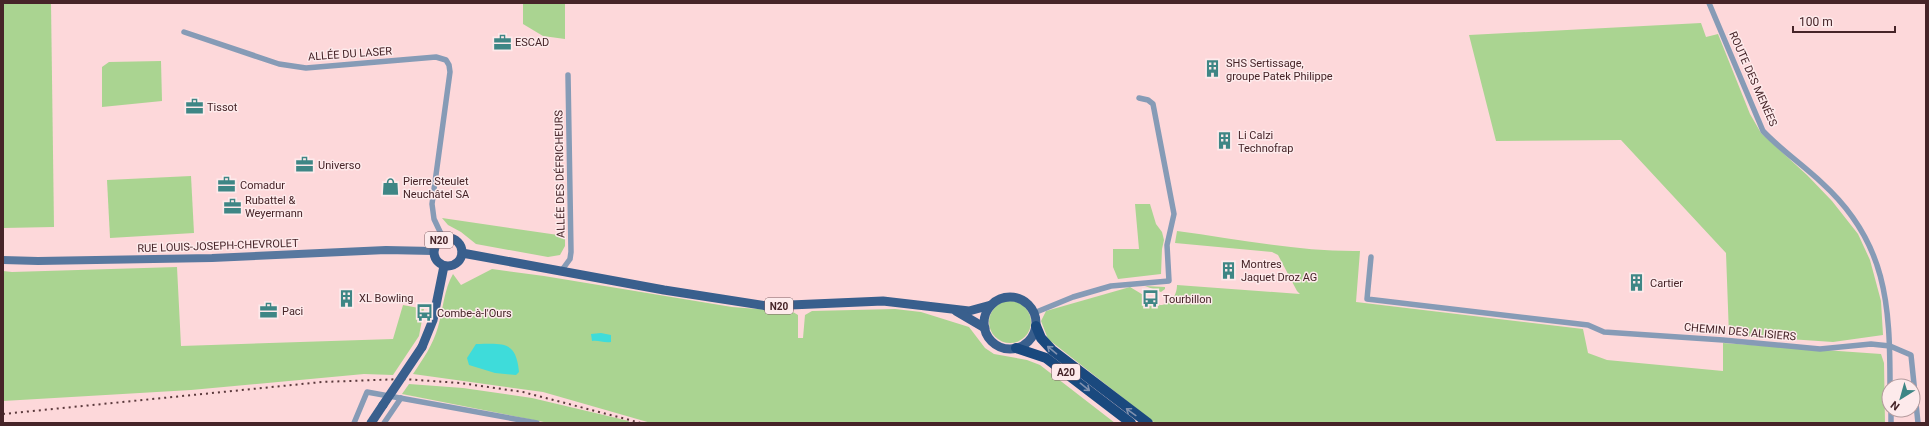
<svg xmlns="http://www.w3.org/2000/svg" width="1929" height="426" font-family="Roboto,sans-serif">
<style>
.green{fill:#aad491}
.water{fill:#3edcda}
.lines{fill:none;stroke-linecap:round;stroke-linejoin:round}
.minor{stroke:#869bb6;stroke-width:5.5}
.secondary{stroke:#59789f;stroke-width:8}
.primary{stroke:#395f8d;stroke-width:9}
.motorway{stroke:#1a497e;stroke-width:10}
.rail{stroke:#5b393c;stroke-width:2;stroke-dasharray:2 4;stroke-linecap:butt}
.primary-bridge{stroke:#395f8d;stroke-width:9}
.oneway{stroke:#8091af}
.labels{text-anchor:middle;dominant-baseline:central;stroke-width:3;stroke-linejoin:round;paint-order:stroke}
.shield{fill:#fdeaeb;stroke:#7d5f62;stroke-width:1}
.shield-label{font-size:10px;font-weight:bold;fill:#462428}
.poi-label{font-size:11px;fill:#462428;stroke:#fdeaeb;text-anchor:start}
.street-label{font-size:11px;fill:#462428;stroke:#fdeaeb}
</style>
<rect width="100%" height="100%" fill="#fdd8da"/>
<!-- green -->
<g class="green">
<path d="M3,3H51L54,227L3,228Z"/>
<path d="M523,3H565V39L543,36L523,24Z"/>
<path d="M1701,23L1706,37L1718,34L1750,114L1761,133L1807,175L1832,201L1858,234L1870,260L1881,301L1883,335L1833,342L1729,335L1726,253L1621,140L1496,141L1469,35Z"/>
<path d="M161,61L162,101L102,107V67L109,62Z"/>
<path d="M191,176L194,233L110,238L107,180Z"/>
<path d="M1135,204H1150L1156,224L1162,232L1164,240L1162,249L1161,274L1118,279L1113,267V249H1139Z"/>
<path d="M442,218L565,236V246L560,255L548,257L476,244L461,232L448,225Z"/>
<path d="M1177,231C1238,239 1299,252 1360,251L1356,302L1583,329L1588,353L1607,360L1723,371V343L1881,354L1884,363L1885,423H1155L1048,339L1041,321L1046,311L1130,287L1160,305C1171,305 1177,295 1177,285L1300,294L1297,291L1278,255L1272,252L1175,243Z"/>
<path d="M177,267L181,346L393,339L403,305L424,309L419,336L393,375L364,374L191,390L3,401V271L12,272Z"/>
<path d="M492,269L544,276L732,307L793,312L798,315V338H803L805,315L812,311L895,309L921,312L969,327L985,348L994,354L1027,360L1040,365L1115,423H651L543,392L413,374C423,359 433,345 438,327C443,310 444,289 453,274L461,285Z"/>
<path d="M1145,286L1165,287V289L1161,292Z"/>
<circle cx="1010" cy="322" r="21"/>
<path d="M409,384L463,388L532,398L629,421L628,423H549L402,394Z"/>
</g>
<!-- water -->
<g class="water">
<path d="M601,333L611,335V342C603,343 599,340 592,341L591,334Z"/>
<path d="M476,344C503,344 516,340 519,372L516,375L495,373L469,365L467,358Z"/>
</g>
<g class="lines">
<!-- minor -->
<g class="minor">
<path d="M1709,3L1763,131C1781,150 1803,165 1822,183C1887,242 1890,305 1890,386"/>
<path d="M184,32L279,64L306,68L436,57L446,60L449,65L450,72L432,204L434,219L443,238"/>
<path d="M1371,257L1367,299L1588,325L1604,332L1723,340L1820,349L1871,344L1890,346L1911,355L1918,423"/>
<path d="M562,270L570,259L571,252L568,75"/>
<path d="M1034,313L1073,297L1111,286L1169,281L1167,245L1174,214L1153,104L1148,100L1139,98"/>
<path d="M1891,410V423"/>
<path d="M354,423L367,392L537,423"/>
<path d="M384,423L401,398"/>
</g>
<!-- secondary -->
<path class="secondary" d="M3,260L38,261L212,258L386,250L433,251"/>
<!-- primary -->
<g class="primary">
<circle cx="448" cy="252" r="14"/>
<path d="M462,253L664,290L767,306L883,301L969,311L991,305"/>
<circle cx="1010" cy="323" r="26"/>
<path d="M956,311L985,328"/>
<path d="M422,347L433,320L444,266"/>
<path d="M371,423L383,405"/>
</g>
<!-- motorway -->
<g class="motorway">
<path d="M1036,326L1041,338L1052,350L1148,423"/>
<path d="M1016,348L1046,358L1131,423"/>
</g>
<!-- rail -->
<path class="rail" d="M3,414L322,382L403,379L460,383L523,392L641,423"/>
<!-- primary-bridge -->
<path class="primary-bridge" d="M383,405L422,347"/>
</g>
<!-- one-way arrows -->
<defs><path id="oneway-shaft" d="M-6 0H5M1.5-3L5.5 0L1.5 3" fill="none" stroke-width="1.6" stroke-linecap="round" stroke-linejoin="round"/></defs>
<g class="oneway">
<use href="#oneway-shaft" transform="translate(1052 350) rotate(-140)"/>
<use href="#oneway-shaft" transform="translate(1085 387) rotate(39)"/>
<use href="#oneway-shaft" transform="translate(1131 412) rotate(-144)"/>
</g>
<!-- icons -->
<defs>
<symbol id="office-bare" viewBox="-9 -9 18 18"><path d="M-6-3h4V-5.5h4V-3h4V5H-6ZM-1-4.5V-3h2v-1.5ZM-6 0V1H6V0Z" fill="#3e8685" stroke="#fdeaeb" stroke-width="2.5" paint-order="stroke"/></symbol>
<symbol id="building-bare" viewBox="-9 -9 18 18"><path d="M-4-6H4V6H1V3H-1V6H-4ZM-2.5-4.3h1.7v1.8h-1.7ZM.8-4.3h1.7v1.8H.8ZM-2.5-1h1.7V.8h-1.7ZM.8-1h1.7V.8H.8Z" fill="#3e8685" stroke="#fdeaeb" stroke-width="2.5" paint-order="stroke"/></symbol>
<symbol id="shop-bare" viewBox="-9 -9 18 18"><path d="M-5-2.5h2.3a2.7 3.5 0 0 1 5.4 0H5L5.5 6h-11ZM-1.5-2.5h3a1.5 2.3 0 0 0-3 0Z" fill="#3e8685" stroke="#fdeaeb" stroke-width="2.5" paint-order="stroke"/></symbol>
<symbol id="bus-bare" viewBox="-9 -9 18 18"><path d="M-5-6H5V4H4V6H2V4H-2V6H-4V4H-5ZM-3.5-4V0h7V-4ZM-3.5 1.2v1.5H-2V1.2ZM2 1.2v1.5H3.5V1.2Z" fill="#3e8685" stroke="#fdeaeb" stroke-width="2.5" paint-order="stroke"/></symbol>
</defs>
<g fill-rule="evenodd">
<use href="#office-bare" x="490" y="30" width="25" height="25"/>
<use href="#building-bare" x="1200" y="56" width="25" height="25"/>
<use href="#office-bare" x="182" y="94" width="25" height="25"/>
<use href="#building-bare" x="1212" y="128" width="25" height="25"/>
<use href="#office-bare" x="292" y="152" width="25" height="25"/>
<use href="#office-bare" x="214" y="172" width="25" height="25"/>
<use href="#shop-bare" x="378" y="174" width="25" height="25"/>
<use href="#office-bare" x="220" y="194" width="25" height="25"/>
<use href="#building-bare" x="1216" y="258" width="25" height="25"/>
<use href="#building-bare" x="1624" y="270" width="25" height="25"/>
<use href="#building-bare" x="334" y="286" width="25" height="25"/>
<use href="#bus-bare" x="1138" y="286" width="25" height="25"/>
<use href="#office-bare" x="256" y="298" width="25" height="25"/>
<use href="#bus-bare" x="412" y="300" width="25" height="25"/>
</g>
<g class="labels">
<!-- shield labels -->
<g class="shield">
<rect x="425" y="232" width="28" height="16" rx="3"/>
<rect x="765" y="298" width="28" height="16" rx="3"/>
<rect x="1052" y="364" width="28" height="16" rx="3"/>
</g>
<g class="shield-label">
<text x="439" y="240">N20</text>
<text x="779" y="306">N20</text>
<text x="1066" y="372">A20</text>
</g>
<!-- poi labels -->
<g class="poi-label">
<text x="515" y="42">ESCAD</text>
<text x="1226" y="63">SHS Sertissage,<tspan x="1226" dy="13">groupe Patek Philippe</tspan></text>
<text x="207" y="107">Tissot</text>
<text x="1238" y="135">Li Calzi<tspan x="1238" dy="13">Technofrap</tspan></text>
<text x="318" y="165">Universo</text>
<text x="403" y="181">Pierre Steulet<tspan x="403" dy="13">Neuchâtel SA</tspan></text>
<text x="240" y="185">Comadur</text>
<text x="245" y="200">Rubattel &amp;<tspan x="245" dy="13">Weyermann</tspan></text>
<text x="1241" y="264">Montres<tspan x="1241" dy="13">Jaquet Droz AG</tspan></text>
<text x="1650" y="283">Cartier</text>
<text x="359" y="298">XL Bowling</text>
<text x="1163" y="299">Tourbillon</text>
<text x="282" y="311">Paci</text>
<text x="437" y="313">Combe-à-l'Ours</text>
</g>
<!-- street labels -->
<g class="street-label">
<text transform="translate(350 54) rotate(-4)">ALLÉE DU LASER</text>
<text transform="translate(1753 79) rotate(66)">ROUTE DES MENÉES</text>
<text transform="translate(560 174) rotate(-91)">ALLÉE DES DÉFRICHEURS</text>
<text transform="translate(218 246) rotate(-2)">RUE LOUIS-JOSEPH-CHEVROLET</text>
<text transform="translate(1740 332) rotate(5)">CHEMIN DES ALISIERS</text>
</g>
</g>
<!-- border -->
<rect width="1929" height="426" fill="none" stroke="#462428" stroke-width="8"/>
<!-- north arrow -->
<g transform="translate(1901 398) rotate(217)"><circle r="19" fill="#fdeaeb" stroke="#b49b9d"/>
<path d="M0-3L7 15L0 10L-7 15Z" fill="#3e8685"/>
<text y="-6" font-size="11" font-weight="bold" text-anchor="middle" fill="#462428">N</text>
</g>
<!-- scale -->
<path d="M1793 26v6h102v-6" fill="none" stroke="#462428" stroke-width="2"/>
<text x="1799" y="26" font-size="12" fill="#462428" stroke="#fdeaeb" stroke-width="3" paint-order="stroke">100 m</text>
</svg>
